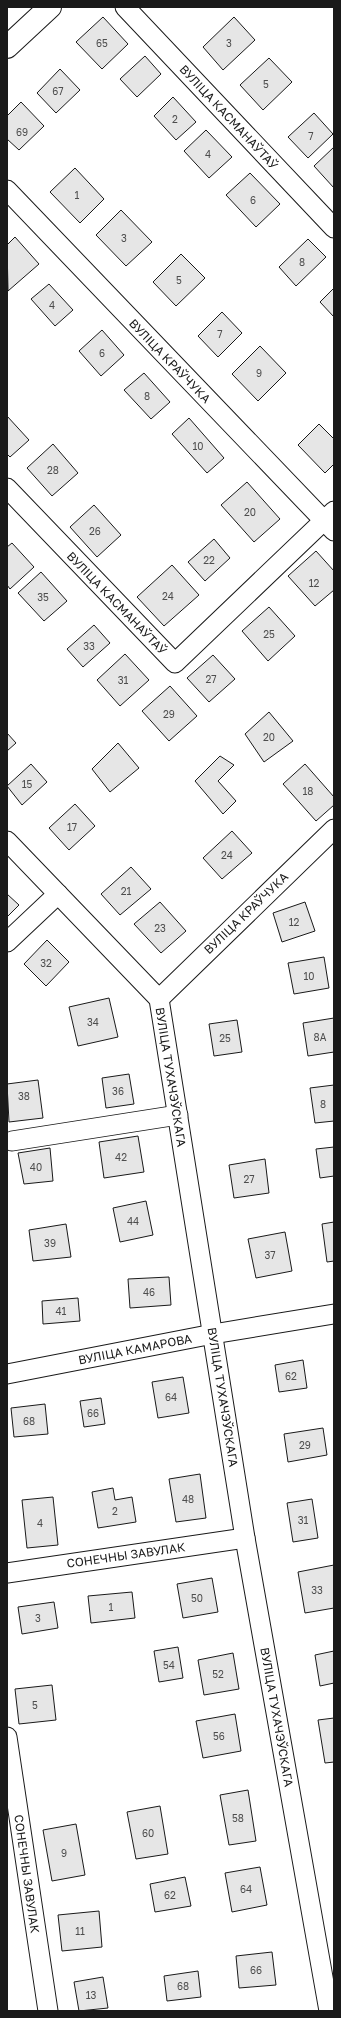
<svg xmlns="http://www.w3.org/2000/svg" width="341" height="2018" font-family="'Golos Text',sans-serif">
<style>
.building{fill:#e6e6e6;stroke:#1a1a1a}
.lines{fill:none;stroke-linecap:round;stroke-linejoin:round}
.street-casing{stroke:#1a1a1a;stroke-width:21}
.primary-casing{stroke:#1a1a1a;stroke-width:24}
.street{stroke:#fff;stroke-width:19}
.primary{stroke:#fff;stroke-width:22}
.labels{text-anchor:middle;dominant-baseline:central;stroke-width:3;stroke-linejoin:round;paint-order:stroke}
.number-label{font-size:10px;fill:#4d4d4d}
.street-label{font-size:12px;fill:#1a1a1a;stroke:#fff}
</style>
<rect width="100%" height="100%" fill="#fff"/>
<!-- building -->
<g class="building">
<path d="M103,17L128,44L102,69L76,42Z"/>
<path d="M234,17L255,40L223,70L203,47Z"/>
<path d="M145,56L161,74L137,97L120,79Z"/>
<path d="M269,58L292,82L263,110L240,85Z"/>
<path d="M60,69L80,90L56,113L37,93Z"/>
<path d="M173,97L196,122L176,140L154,116Z"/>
<path d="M21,102L44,126L19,150L7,139V116Z"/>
<path d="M314,113L333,134L308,158L288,137Z"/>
<path d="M206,130L232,157L209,178L184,151Z"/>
<path d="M334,147V188L314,166Z"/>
<path d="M75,168L104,199L80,223L50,192Z"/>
<path d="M250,173L280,204L256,227L226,195Z"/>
<path d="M121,210L152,242L126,266L96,235Z"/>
<path d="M15,237L39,264L8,291L7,245Z"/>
<path d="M308,239L326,257L296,286L279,267Z"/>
<path d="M181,254L205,278L176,306L153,282Z"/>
<path d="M49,284L73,310L55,326L31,299Z"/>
<path d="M334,288V317L320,302Z"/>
<path d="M222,312L242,333L218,357L198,336Z"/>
<path d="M102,330L124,355L101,376L79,351Z"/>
<path d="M260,346L286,373L258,401L232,374Z"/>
<path d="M144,373L170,402L151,419L124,390Z"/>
<path d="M7,416L29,440L10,457L7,454Z"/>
<path d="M189,418L224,458L207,473L172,434Z"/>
<path d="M319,424L334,439V464L325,473L298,445Z"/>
<path d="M53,444L78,473L52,496L27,468Z"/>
<path d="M247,482L280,519L254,542L221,505Z"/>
<path d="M94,505L121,535L97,557L70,527Z"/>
<path d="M214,539L230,558L205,581L188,562Z"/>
<path d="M12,543L34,567L10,589L7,585V547Z"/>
<path d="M316,551L334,571V590L315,606L288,576Z"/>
<path d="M172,565L199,595L164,626L137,597Z"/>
<path d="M41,572L67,601L44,621L18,593Z"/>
<path d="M269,607L295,636L268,661L242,631Z"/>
<path d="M94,625L110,643L83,667L67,649Z"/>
<path d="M125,654L149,680L120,706L97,680Z"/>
<path d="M213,655L235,679L209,702L187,678Z"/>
<path d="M170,686L197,716L169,741L142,711Z"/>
<path d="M269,712L293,741L264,762L245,734Z"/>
<path d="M7,733L16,743L7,751Z"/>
<path d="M118,743L139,768L110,792L92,769Z"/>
<path d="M220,756L234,765L218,781L236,801L223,814L195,781Z"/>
<path d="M31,764L47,782L22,805L7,786Z"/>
<path d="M305,764L334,797V805L316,821L283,784Z"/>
<path d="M75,804L95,826L69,850L49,828Z"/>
<path d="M232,831L252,853L222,879L203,858Z"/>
<path d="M131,867L151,889L120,915L101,894Z"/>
<path d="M7,894L19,905L7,917Z"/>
<path d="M160,902L186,931L161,953L134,924Z"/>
<path d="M305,902L315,931L282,942L273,913Z"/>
<path d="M47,940L69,962L46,986L24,964Z"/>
<path d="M324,957L329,988L294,994L288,963Z"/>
<path d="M109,998L118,1037L78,1046L69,1007Z"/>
<path d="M334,1018V1052L308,1056L303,1023Z"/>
<path d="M237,1020L242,1052L214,1056L209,1024Z"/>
<path d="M129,1074L134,1104L106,1108L102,1078Z"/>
<path d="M38,1080L43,1118L9,1122L7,1084Z"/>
<path d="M334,1085V1121L315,1123L310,1088Z"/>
<path d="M138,1136L144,1172L104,1178L99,1142Z"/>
<path d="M334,1147V1176L320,1178L316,1149Z"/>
<path d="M50,1148L53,1181L24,1184L18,1153Z"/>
<path d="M265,1159L269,1193L234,1198L229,1165Z"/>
<path d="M146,1201L153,1235L120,1242L113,1208Z"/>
<path d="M334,1222V1261L327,1262L322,1224Z"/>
<path d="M66,1224L71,1257L33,1261L29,1230Z"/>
<path d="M285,1232L292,1271L256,1278L248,1239Z"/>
<path d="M169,1277L171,1305L130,1308L128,1279Z"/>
<path d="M78,1298L80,1321L43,1324L42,1301Z"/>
<path d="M303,1360L307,1388L279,1392L275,1365Z"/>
<path d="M183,1377L189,1413L158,1418L152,1382Z"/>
<path d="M101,1398L105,1424L84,1427L80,1401Z"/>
<path d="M45,1404L48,1434L14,1437L11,1408Z"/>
<path d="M323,1428L327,1455L288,1462L284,1434Z"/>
<path d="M200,1474L206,1518L176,1522L169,1479Z"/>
<path d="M113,1488L115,1500L132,1497L136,1522L98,1528L92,1492Z"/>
<path d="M53,1497L58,1545L27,1548L22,1500Z"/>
<path d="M312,1499L318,1538L293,1542L287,1503Z"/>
<path d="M334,1565V1608L305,1613L298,1572Z"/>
<path d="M212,1578L218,1612L183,1618L177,1584Z"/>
<path d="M132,1592L135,1618L91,1623L88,1596Z"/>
<path d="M54,1602L58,1628L22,1634L18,1607Z"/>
<path d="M178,1647L183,1678L159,1682L154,1651Z"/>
<path d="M334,1651V1683L320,1686L315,1655Z"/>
<path d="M233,1653L239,1689L204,1695L198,1660Z"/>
<path d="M52,1685L56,1720L19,1724L15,1689Z"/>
<path d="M235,1714L241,1751L203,1758L196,1721Z"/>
<path d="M334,1718V1762L325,1763L318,1720Z"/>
<path d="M248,1790L256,1841L229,1845L220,1795Z"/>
<path d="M160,1806L168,1854L136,1859L127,1812Z"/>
<path d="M76,1824L85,1875L52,1881L43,1830Z"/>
<path d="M260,1867L267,1905L232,1912L225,1873Z"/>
<path d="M185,1877L191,1906L155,1912L150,1884Z"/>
<path d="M99,1911L102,1947L62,1951L58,1915Z"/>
<path d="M272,1952L276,1985L239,1988L236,1956Z"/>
<path d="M198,1971L201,1997L167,2001L164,1976Z"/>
<path d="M103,1977L108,2008L79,2011L74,1982Z"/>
</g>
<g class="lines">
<defs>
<g id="street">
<path d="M125,7L334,228"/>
<path d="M7,190L334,531"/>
<path d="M7,488L175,663L334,511"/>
<path d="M7,841L159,999L245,1538L329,2011"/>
<path d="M7,942L58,894"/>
<path d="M159,999L334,829"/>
<path d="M12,1141L178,1115"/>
<path d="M7,1374L213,1334L334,1314"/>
<path d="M7,1573L245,1538"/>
<path d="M7,1737L48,2011"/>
</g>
<path id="primary" d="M7,47L50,7"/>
</defs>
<!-- street casing -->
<use href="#street" class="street-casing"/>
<!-- primary casing -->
<use href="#primary" class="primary-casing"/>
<!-- street -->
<use href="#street" class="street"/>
<!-- primary -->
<use href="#primary" class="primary"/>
</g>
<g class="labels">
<!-- number labels -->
<g class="number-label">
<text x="102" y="43">65</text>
<text x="229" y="43">3</text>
<text x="266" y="84">5</text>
<text x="58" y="91">67</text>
<text x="175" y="119">2</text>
<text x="22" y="132">69</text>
<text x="311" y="136">7</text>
<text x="208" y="154">4</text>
<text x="77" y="195">1</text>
<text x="253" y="200">6</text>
<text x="124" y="238">3</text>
<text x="302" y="262">8</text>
<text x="179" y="280">5</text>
<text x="52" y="305">4</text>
<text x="220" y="334">7</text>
<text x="102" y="353">6</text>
<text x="259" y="373">9</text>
<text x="147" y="396">8</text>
<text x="198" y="446">10</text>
<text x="53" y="470">28</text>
<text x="250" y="512">20</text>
<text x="95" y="531">26</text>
<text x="209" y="560">22</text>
<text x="314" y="583">12</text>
<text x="168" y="596">24</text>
<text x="43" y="597">35</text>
<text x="269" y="634">25</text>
<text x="89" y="646">33</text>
<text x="211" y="679">27</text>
<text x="123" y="680">31</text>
<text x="169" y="714">29</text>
<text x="269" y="737">20</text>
<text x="27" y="784">15</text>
<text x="308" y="791">18</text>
<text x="72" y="827">17</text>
<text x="227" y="855">24</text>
<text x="126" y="891">21</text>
<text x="294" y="922">12</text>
<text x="160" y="928">23</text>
<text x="46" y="963">32</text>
<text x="309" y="976">10</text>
<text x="93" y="1022">34</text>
<text x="320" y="1037">8А</text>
<text x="225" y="1038">25</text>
<text x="118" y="1091">36</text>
<text x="24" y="1096">38</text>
<text x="323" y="1104">8</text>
<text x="121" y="1157">42</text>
<text x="36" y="1167">40</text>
<text x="249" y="1179">27</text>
<text x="133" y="1221">44</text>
<text x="50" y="1243">39</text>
<text x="270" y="1255">37</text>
<text x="149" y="1292">46</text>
<text x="61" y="1311">41</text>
<text x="291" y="1376">62</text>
<text x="171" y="1397">64</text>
<text x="93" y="1413">66</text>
<text x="29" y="1421">68</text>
<text x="305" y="1445">29</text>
<text x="188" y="1499">48</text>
<text x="115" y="1511">2</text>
<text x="303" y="1520">31</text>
<text x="40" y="1523">4</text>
<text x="317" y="1590">33</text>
<text x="197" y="1598">50</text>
<text x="111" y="1607">1</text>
<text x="38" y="1618">3</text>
<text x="169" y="1665">54</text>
<text x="218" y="1674">52</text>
<text x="35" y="1705">5</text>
<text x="219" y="1736">56</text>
<text x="238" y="1818">58</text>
<text x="148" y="1833">60</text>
<text x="64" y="1853">9</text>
<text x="246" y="1889">64</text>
<text x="170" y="1895">62</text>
<text x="80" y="1931">11</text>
<text x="256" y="1970">66</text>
<text x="183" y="1986">68</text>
<text x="91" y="1995">13</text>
</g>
<!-- street labels -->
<g class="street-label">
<text transform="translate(229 117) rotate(47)">ВУЛІЦА КАСМАНАЎТАЎ</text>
<text transform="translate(170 361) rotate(46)">ВУЛІЦА КРАЎЧУКА</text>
<text transform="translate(117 603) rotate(46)">ВУЛІЦА КАСМАНАЎТАЎ</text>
<text transform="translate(246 913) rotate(-44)">ВУЛІЦА КРАЎЧУКА</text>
<text transform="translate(171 1077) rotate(81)">ВУЛІЦА ТУХАЧЭЎСКАГА</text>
<text transform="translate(135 1349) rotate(-11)">ВУЛІЦА КАМАРОВА</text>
<text transform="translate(223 1397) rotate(81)">ВУЛІЦА ТУХАЧЭЎСКАГА</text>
<text transform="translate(126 1555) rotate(-8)">СОНЕЧНЫ ЗАВУЛАК</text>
<text transform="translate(277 1717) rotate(80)">ВУЛІЦА ТУХАЧЭЎСКАГА</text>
<text transform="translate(27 1874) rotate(82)">СОНЕЧНЫ ЗАВУЛАК</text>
</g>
</g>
<!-- border -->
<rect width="341" height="2018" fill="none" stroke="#1a1a1a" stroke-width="16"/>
</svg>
